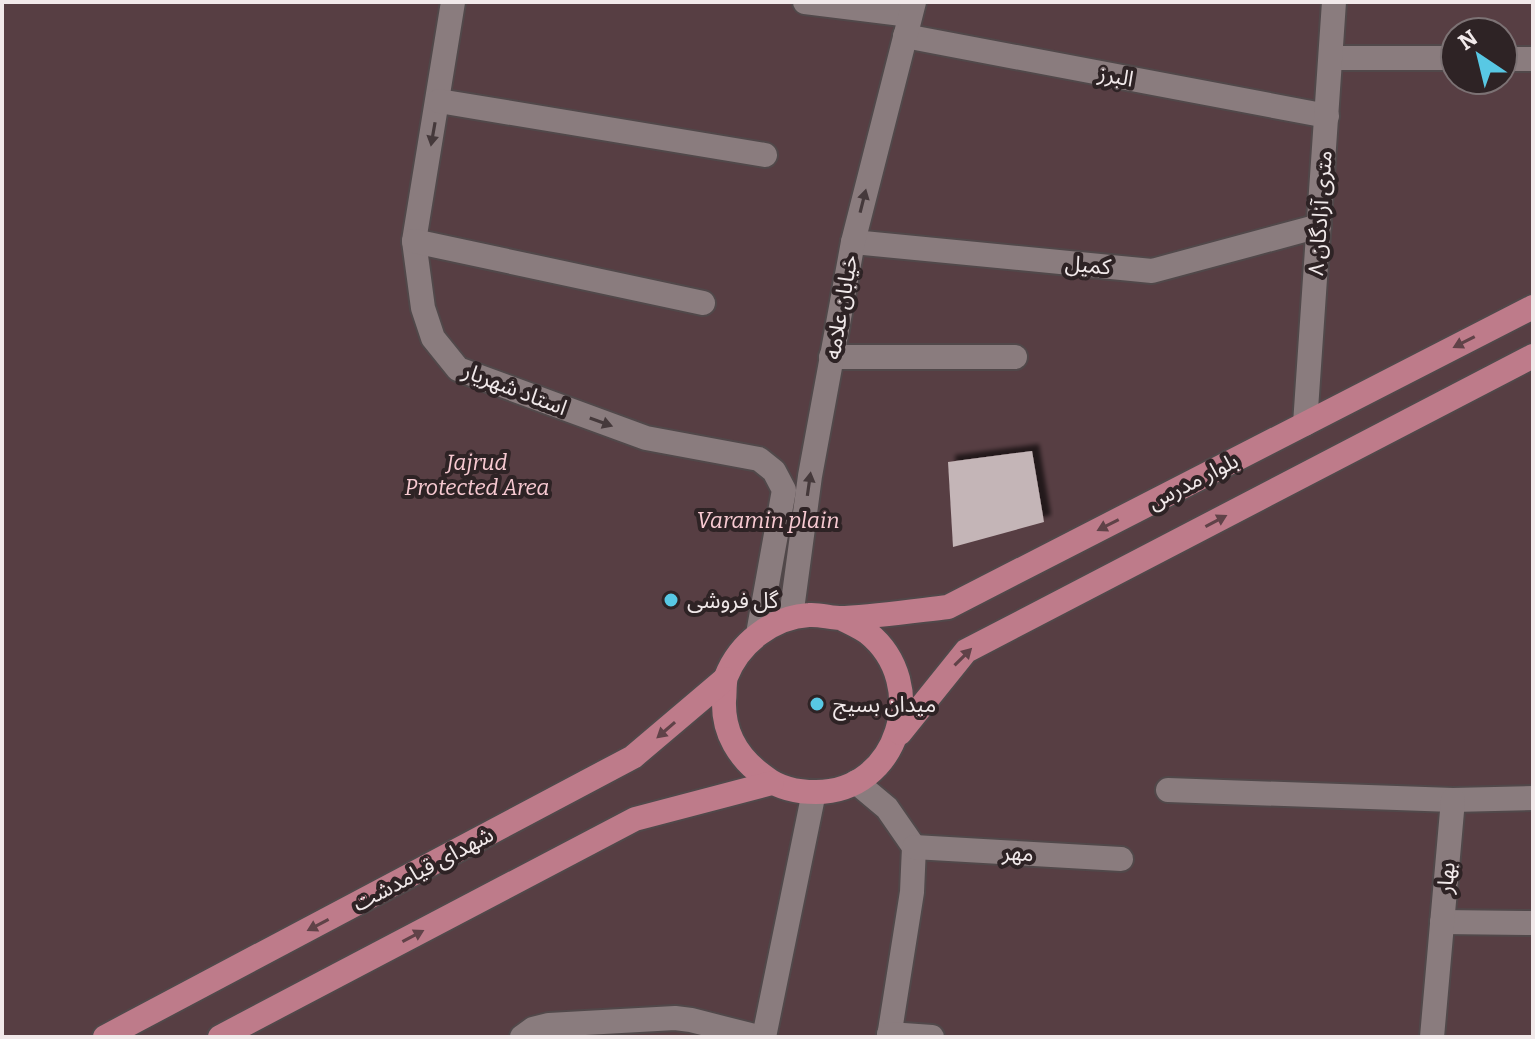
<svg xmlns="http://www.w3.org/2000/svg" width="1535" height="1039" font-family="Bitter,'Noto Sans Arabic',serif">
<style>
.green{fill:#573e43;fill-rule:evenodd}
.building{fill:#c4b5b7;filter:url(#shadow)}
.lines{fill:none;stroke-linecap:round;stroke-linejoin:round}
.minor-casing{stroke:#51484a;stroke-width:28}
.major-casing{stroke:#51484a;stroke-width:28}
.minor{stroke:#8a7c7e;stroke-width:24}
.major{stroke:#be7b8a;stroke-width:24}
.oneway{fill:#45393b}
.oneway2{fill:#604248}
.poi-dot{fill:#58c8e4;stroke:#2e2325;stroke-width:3}
.labels{text-anchor:middle;dominant-baseline:central;stroke-width:8;stroke-linejoin:round;paint-order:stroke}
.street-label{font-size:22px;fill:#f1e9ea;stroke:#2e2325}
.park-label{font-size:22px;font-style:italic;fill:#f8cad2;stroke:#2e2325}
.poi-label{font-size:22px;fill:#f1e9ea;stroke:#2e2325;text-anchor:start}
</style>
<defs>
<filter id="shadow"><feDropShadow dx="7" dy="-7" stdDeviation="2" flood-color="#0009"/></filter>
</defs>
<rect width="100%" height="100%" fill="#382c2e"/>
<!-- green -->
<path class="green" d="M2,2H1533V1037H2ZM1455,32H1503V80H1455Z"/>
<!-- building -->
<path class="building" d="M1032,451L1044,522L953,547L948,462Z"/>
<g class="lines">
<defs>
<g id="minor">
<path d="M453,2L414,241L423,308L433,338L458,369L646,438L759,459L774,471L784,490L758,634"/>
<path d="M805,2L910,15"/>
<path d="M905,36L1327,116"/>
<path d="M1331,58H1455"/>
<path d="M1503,59H1533"/>
<path d="M439,101L765,155"/>
<path d="M414,241L703,303"/>
<path d="M853,242L1152,271L1319,226"/>
<path d="M831,357H1015"/>
<path d="M1305,424L1334,2"/>
<path d="M791,617L810,476L853,242L914,2"/>
<path d="M856,782L887,808L914,847L912,892L889,1037"/>
<path d="M1168,790L1453,800L1533,798"/>
<path d="M914,847L1121,859"/>
<path d="M1442,922L1533,923"/>
<path d="M889,1034L932,1037"/>
<path d="M522,1037L533,1029L549,1025L675,1018L691,1020L758,1037"/>
<path d="M764,1037L814,792"/>
<path d="M1432,1037L1453,800"/>
</g>
<g id="major">
<path d="M841,618C850,623 860,627 868,633C931,684 899,792 816,792C797,792 780,789 765,777C739,759 723,733 724,701C725,693 724,684 726,677C739,643 773,617 809,615C821,614 833,619 845,618C879,616 914,611 948,607L1533,307"/>
<path d="M900,733L966,651L1533,356"/>
<path d="M105,1037L633,757L725,679"/>
<path d="M220,1037L635,819L772,783"/>
</g>
</defs>
<!-- minor casing -->
<use href="#minor" class="minor-casing"/>
<!-- major casing -->
<use href="#major" class="major-casing"/>
<!-- minor -->
<use href="#minor" class="minor"/>
<!-- major -->
<use href="#major" class="major"/>
</g>
<!-- one-way arrows -->
<defs><path id="oneway-solid" d="M-6-.8H1V-3.2L6.5 0L1 3.2V.8H-6Z" transform="scale(2)"/></defs>
<g class="oneway">
<use href="#oneway-solid" transform="translate(433 134) rotate(100)"/>
<use href="#oneway-solid" transform="translate(863 201) rotate(-76)"/>
<use href="#oneway-solid" transform="translate(601 422) rotate(20)"/>
<use href="#oneway-solid" transform="translate(809 484) rotate(-82)"/>
</g>
<g class="oneway2">
<use href="#oneway-solid" transform="translate(1464 342) rotate(153)"/>
<use href="#oneway-solid" transform="translate(1216 521) rotate(-28)"/>
<use href="#oneway-solid" transform="translate(1108 525) rotate(153)"/>
<use href="#oneway-solid" transform="translate(963 657) rotate(-45)"/>
<use href="#oneway-solid" transform="translate(666 730) rotate(139)"/>
<use href="#oneway-solid" transform="translate(318 925) rotate(152)"/>
<use href="#oneway-solid" transform="translate(413 936) rotate(-28)"/>
</g>
<!-- markers -->
<g class="poi-dot">
<circle cx="671" cy="600" r="8"/>
<circle cx="817" cy="704" r="8"/>
</g>
<g class="labels">
<!-- street labels -->
<g class="street-label">
<text transform="translate(1116 76) rotate(11)">البرز</text>
<text transform="translate(1320 213) rotate(-86)">۸ متری آزادگان</text>
<text transform="translate(1088 265) rotate(5)">کمیل</text>
<text transform="translate(841 307) rotate(-80)">خیابان علامه</text>
<text transform="translate(515 389) rotate(21)">استاد شهریار</text>
<text transform="translate(1193 481) rotate(-27)">بلوار مدرس</text>
<text transform="translate(1018 853) rotate(3)">مهر</text>
<text transform="translate(423 869) rotate(-28)">شهدای قیامدشت</text>
<text transform="translate(1446 878) rotate(-85)">بهار</text>
</g>
<!-- park labels -->
<g class="park-label">
<text x="477" y="462">Jajrud<tspan x="477" dy="25">Protected Area</tspan></text>
<text x="768" y="520">Varamin plain</text>
</g>
<!-- poi labels -->
<g class="poi-label">
<text x="687" y="600">گل فروشی</text>
<text x="833" y="704">میدان بسیج</text>
</g>
</g>
<!-- border -->
<rect width="1535" height="1039" fill="none" stroke="#f1e9ea" stroke-width="8"/>
<!-- north arrow -->
<g transform="translate(1479 56) rotate(325)"><circle r="38" fill="#2e2325" stroke="#7c7274" stroke-width="2"/>
<path d="M0-6L14 30L0 20L-14 30Z" fill="#58c8e4"/>
<text y="-12" font-size="22" font-weight="bold" text-anchor="middle" fill="#f1e9ea">N</text>
</g>
</svg>
